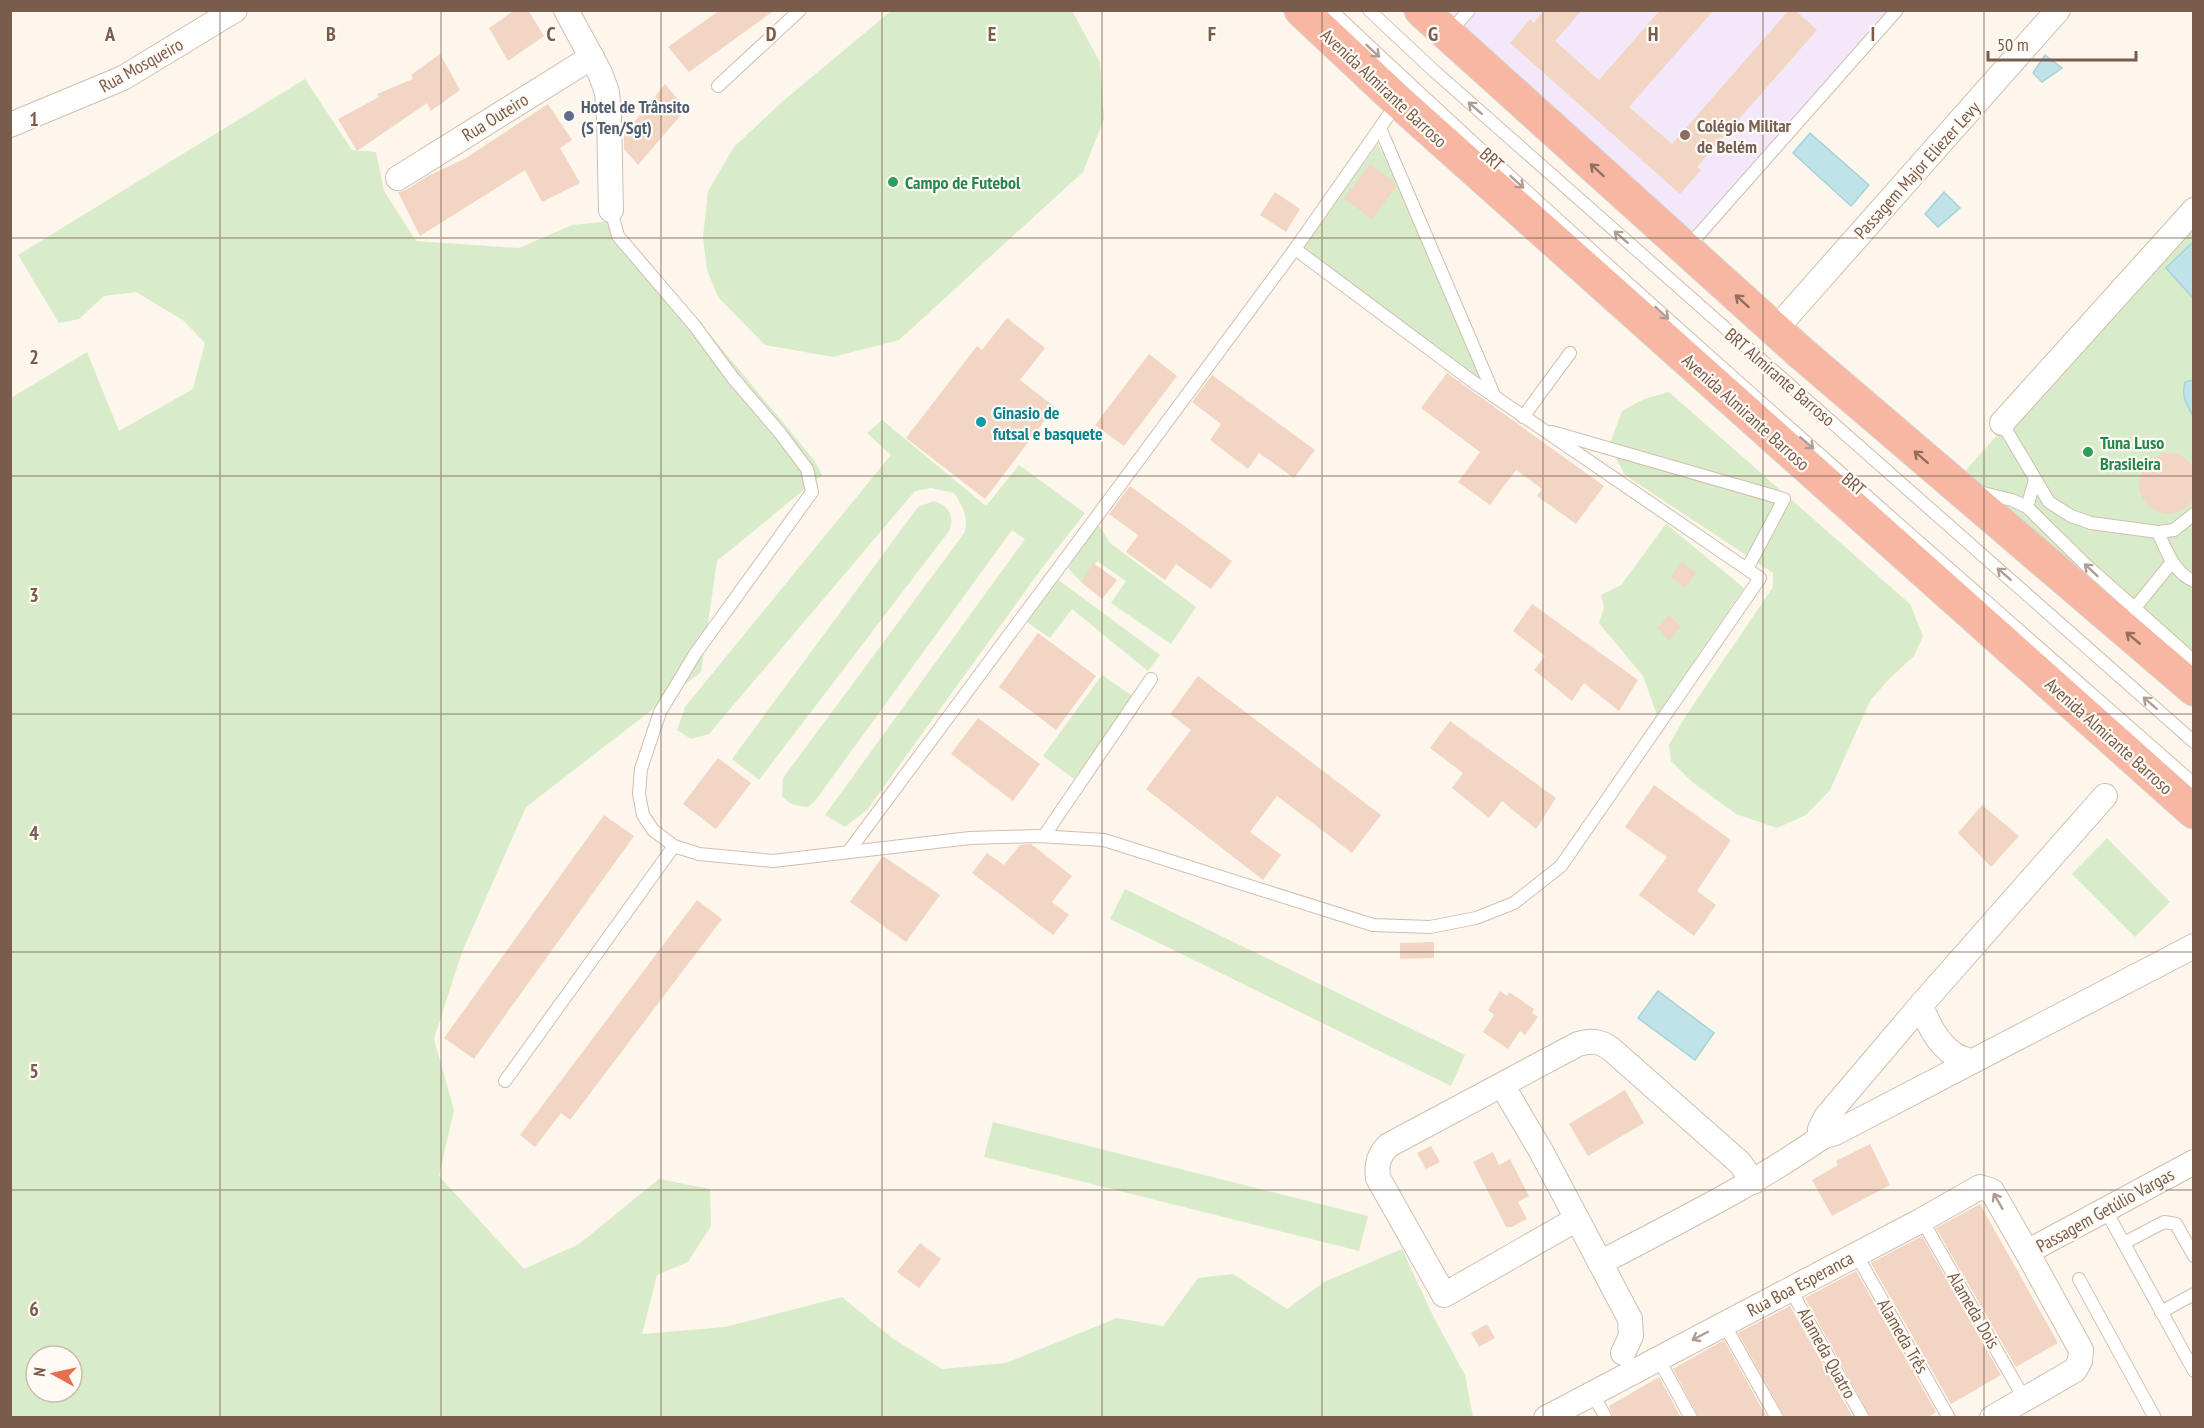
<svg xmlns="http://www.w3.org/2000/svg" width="2204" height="1428" font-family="'PT Sans Narrow',sans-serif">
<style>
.education{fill:#f3e8fa}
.green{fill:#d8ecc9;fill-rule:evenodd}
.water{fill:#bfe3e8;stroke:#a5d3da;stroke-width:1.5}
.building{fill:#f3d5c3}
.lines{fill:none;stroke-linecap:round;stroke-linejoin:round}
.lane-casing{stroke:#d1beb0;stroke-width:14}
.street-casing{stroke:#d1beb0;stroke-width:26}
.highway-casing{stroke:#dad1cd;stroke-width:35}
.lane{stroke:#fff;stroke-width:12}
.street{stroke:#fff;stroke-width:24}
.highway{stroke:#f7b7a3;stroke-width:33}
.oneway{stroke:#af9d94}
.oneway2{stroke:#936e5e}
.grid{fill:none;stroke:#7a5c4d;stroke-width:1.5;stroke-opacity:0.55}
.service-dot{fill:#5c6f8a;stroke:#fffaf3;stroke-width:2}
.education-dot{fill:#8d6e63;stroke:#fffaf3;stroke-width:2}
.leisure-dot{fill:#2e9e5b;stroke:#fffaf3;stroke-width:2}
.culture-dot{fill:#0f9aa8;stroke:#fffaf3;stroke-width:2}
.labels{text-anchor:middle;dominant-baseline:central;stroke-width:4.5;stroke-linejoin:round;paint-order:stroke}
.street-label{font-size:18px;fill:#7a5c4d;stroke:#fffaf3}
.service-label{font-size:18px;font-weight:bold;fill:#4e5e75;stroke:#fffaf3;text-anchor:start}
.education-label{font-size:18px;font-weight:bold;fill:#785e54;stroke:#fffaf3;text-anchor:start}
.leisure-label{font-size:18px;font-weight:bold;fill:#27864d;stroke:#fffaf3;text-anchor:start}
.culture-label{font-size:18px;font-weight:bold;fill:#0d838f;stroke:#fffaf3;text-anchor:start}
.grid-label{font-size:20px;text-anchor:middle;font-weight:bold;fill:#7a5c4d;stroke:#fffaf3;stroke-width:4.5;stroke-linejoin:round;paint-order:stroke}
</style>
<rect width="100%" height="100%" fill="#fdf6ec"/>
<!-- education -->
<path class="education" d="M1454,10L1905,11L1699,246L1446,20Z"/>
<!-- green -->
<g class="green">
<path d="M891,11H1072L1100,62L1104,119L1083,172L899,340L833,357L765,345L718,297L707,270L703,237L708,191L734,147L783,101Z"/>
<path d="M305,79L352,150L376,152L384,191L416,241L519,248L572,225L610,221L678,296L814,460L822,475L717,561L701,672L526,807L462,952L434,1039L454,1110L439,1176L524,1269L579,1244L659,1179L710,1189L711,1226L688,1262L657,1275L642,1334L725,1327L842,1297L892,1338L942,1369L1006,1363L1117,1318L1163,1326L1198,1278L1233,1274L1287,1309L1324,1282L1402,1249L1433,1316L1465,1375L1473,1417L11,1418V398L87,352L119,431L193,389L205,343L184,321L136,292L104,296L79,319L59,323L18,255ZM36,1356H72V1392H36Z"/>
<path d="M1378,144L1398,185L1486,387L1303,246Z"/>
<path d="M2193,214V690L1959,478Z"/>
<path d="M1669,392L1910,604L1923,636L1914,656L1890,678L1870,701L1830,790L1806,815L1777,828L1736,814L1692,782L1671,761L1669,745L1685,717L1773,587V573L1625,475L1609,446L1622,411L1644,399Z"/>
<path d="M882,420L986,506L1019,465L1085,513L1042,568L867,810L845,827L825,815L1025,539L1012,530L815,801L808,807C796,806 790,805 782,796L783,778L965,532C968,515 963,507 954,493L931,488L915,491L709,734L691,739L677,730L685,707L891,455L867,433Z"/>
<path d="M934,501C949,506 955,516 949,531L759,780L732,759L918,507Z"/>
<path d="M1098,524L1110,543L1196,607L1171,644L1111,603L1126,581L1097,561L1081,582L1068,568Z"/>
<path d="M1666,524L1744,588L1657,715L1643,676L1599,623L1604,607L1601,595L1621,585Z"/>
<path d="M1049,573L1160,655L1148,671L1072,609L1050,638L1021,618Z"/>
<path d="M1102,675L1134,697L1074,779L1043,756Z"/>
<path d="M2107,838L2170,902L2135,937L2072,874Z"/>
<path d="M1125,889L1465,1055L1451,1086L1110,919Z"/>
<path d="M993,1122L1368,1216L1359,1251L984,1157Z"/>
</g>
<!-- water -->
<g class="water">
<path d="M2045,55L2062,68L2042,82L2033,73Z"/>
<path d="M1810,133L1869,185L1851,206L1793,153Z"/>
<path d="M1944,192L1960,208L1938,227L1925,214Z"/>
<path d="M2193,242L2194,297L2193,298L2166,268Z"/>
<path d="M2193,380H2194L2193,416C2186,404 2181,396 2185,382Z"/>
<path d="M1658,991L1714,1033L1695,1060L1638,1018Z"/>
</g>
<!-- building -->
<g class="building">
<path d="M515,10H528L544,36L508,61L489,28Z"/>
<path d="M720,10H775L689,72L668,47Z"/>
<path d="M1544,10H1582L1555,41L1599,80L1660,10H1714L1629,107L1672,144L1789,10H1795L1817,30L1697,167L1701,170L1680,194L1510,43L1530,19L1534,23Z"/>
<path d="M440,54L460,90L431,111L427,103L357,151L338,119L379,97L377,94L413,79L411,75Z"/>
<path d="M665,84L686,109L638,165L624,149V135Z"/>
<path d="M548,104L572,140L560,148L580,183L542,202L525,170L420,236L398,192L406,190L428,176L466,158Z"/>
<path d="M1370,164L1394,182L1396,187L1372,219L1344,199Z"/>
<path d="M1275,192L1300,209L1286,232L1260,215Z"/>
<path d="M1007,318L1045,348L1020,380L1055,407L985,499L906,438L977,346L982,350Z"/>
<path d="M1149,354L1177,376L1124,446L1095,425Z"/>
<path d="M1447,373L1604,486L1576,524L1537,496L1542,489L1516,470L1490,505L1458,482L1480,452L1421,408Z"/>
<path d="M1212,375L1315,450L1294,478L1259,453L1248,469L1210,440L1221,424L1192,402Z"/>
<path d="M2163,453H2173L2182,456L2193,466V500L2187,507L2178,512L2168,514L2158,512L2149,506L2142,498L2139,488V479L2147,462Z"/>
<path d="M1130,486L1232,561L1211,589L1176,564L1165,580L1126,552L1138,535L1109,514Z"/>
<path d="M1682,562L1696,573L1685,588L1671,577Z"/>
<path d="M1093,563L1117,580L1102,599L1081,582Z"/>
<path d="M1532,604L1638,680L1619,711L1584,683L1572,701L1534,670L1545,656L1513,631Z"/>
<path d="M1669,615L1681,627L1669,640L1657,628Z"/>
<path d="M1038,633L1096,676L1056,730L999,687Z"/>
<path d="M1198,676L1381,815L1352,853L1277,796L1250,832L1281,855L1263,880L1146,789L1191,730L1170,714Z"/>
<path d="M978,718L1040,764L1013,801L951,754Z"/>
<path d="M1450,721L1556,798L1536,829L1502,801L1489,818L1452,788L1463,773L1430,748Z"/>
<path d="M718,758L751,783L716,829L683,804Z"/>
<path d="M1654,785L1731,840L1697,891L1716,905L1694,936L1639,895L1667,857L1625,827Z"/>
<path d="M1982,805L2019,836L1991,867L1958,833Z"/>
<path d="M604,815L634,836L474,1059L444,1038Z"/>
<path d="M1031,844L1072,876L1052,902L1069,915L1053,935L972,873L987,853L1004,865L1020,845Z"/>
<path d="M883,856L940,895L906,942L850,902Z"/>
<path d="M697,900L722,919L570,1120L561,1113L535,1147L520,1135Z"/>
<path d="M1434,942V958L1400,959V943Z"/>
<path d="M1500,991L1507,996L1509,992L1534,1009L1532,1013L1538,1017L1525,1035L1520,1031L1508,1049L1483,1032L1494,1015L1488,1010Z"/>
<path d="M1625,1090L1644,1123L1588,1156L1569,1124Z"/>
<path d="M1870,1144L1890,1185L1832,1216L1812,1180L1838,1165L1836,1161Z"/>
<path d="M1431,1146L1440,1162L1426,1169L1417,1153Z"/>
<path d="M1493,1152L1499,1165L1510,1159L1529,1196L1518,1202L1527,1219L1512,1227H1506L1473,1162Z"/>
<path d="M1980,1204L2058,1343L2016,1367L1936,1228Z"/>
<path d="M1922,1236L2001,1375L1951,1404L1871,1263Z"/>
<path d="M920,1243L941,1259L919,1288L897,1272Z"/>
<path d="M1856,1271L1936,1412L1927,1418H1871L1805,1298Z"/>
<path d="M1790,1306L1853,1418H1785L1738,1333Z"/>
<path d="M1487,1324L1495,1338L1479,1347L1471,1333Z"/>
<path d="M1724,1340L1767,1418H1699L1673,1369Z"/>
<path d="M1659,1377L1681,1418H1614L1609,1406Z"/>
</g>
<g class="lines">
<defs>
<g id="lane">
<path d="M1331,10C1612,275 1904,529 2194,784"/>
<path d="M1369,10L1433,70L2194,742"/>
<path d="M1450,32L1469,10"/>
<path d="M718,86L800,10"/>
<path d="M1380,128L1495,397"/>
<path d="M611,210L618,236L694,325L733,378L780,433L807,469L812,492L695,654L660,712L641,769L639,794L643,815L653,830L674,846"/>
<path d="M1686,249L1897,10"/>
<path d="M1523,417L1570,353"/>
<path d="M2002,423L2049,502L2071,516L2091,523L2158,532L2174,530L2194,514"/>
<path d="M1552,432L1784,499L1747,569"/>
<path d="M1979,492L2012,500L2027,507L2085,564L2194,661"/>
<path d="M2027,507L2035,480"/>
<path d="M2158,532C2166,550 2174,573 2194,581"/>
<path d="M2134,609L2172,562"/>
<path d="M1044,836L1151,679"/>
<path d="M849,851L1295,249L1398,102"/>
<path d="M505,1081L674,846L699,854L773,861L970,838L1038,836L1104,840L1373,925L1430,927L1476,918L1514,903L1561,866L1760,578L1472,381L1295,249"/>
<path d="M2105,1209L2194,1371"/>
<path d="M1922,1220L2025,1400"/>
<path d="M2124,1243L2164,1222L2176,1224L2194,1256"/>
<path d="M1856,1254L1949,1418"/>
<path d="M2079,1279L2155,1418"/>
<path d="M1790,1289L1863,1418"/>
<path d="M2161,1312L2194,1294"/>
<path d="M1724,1324L1777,1418"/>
<path d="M1658,1358L1691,1418"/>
<path d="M1592,1393L1606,1418"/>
</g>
<g id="street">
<path d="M566,10L600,73L607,92L609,117L611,210"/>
<path d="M10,125L123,78L235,10"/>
<path d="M398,178L592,57"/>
<path d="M1775,330L2058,10"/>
<path d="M2002,423L2194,210"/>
<path d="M2105,796L1921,1005L1826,1117L1820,1129L1822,1137L1835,1133L2194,946"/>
<path d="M1921,1005C1927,1022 1937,1042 1952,1053C1957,1057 1964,1059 1970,1061"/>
<path d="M1502,1085L1541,1151L1630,1319L1631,1336L1623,1353"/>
<path d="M1577,1219L1444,1295L1378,1178C1376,1164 1379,1154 1389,1145L1578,1044C1591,1040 1600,1041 1611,1049L1740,1163L1753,1182"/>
<path d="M1600,1263C1675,1223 1752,1186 1822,1137"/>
<path d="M1546,1418L1922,1220L1980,1187L1992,1191L2027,1252"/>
<path d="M1992,1418L2075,1370L2080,1361L2081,1350L2027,1252L2194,1162"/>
</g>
<g id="highway">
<path d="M1301,10L1398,101L2194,812"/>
<path d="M1421,10L1800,352L2194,689"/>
</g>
</defs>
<!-- lane casing -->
<use href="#lane" class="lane-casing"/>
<!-- street casing -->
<use href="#street" class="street-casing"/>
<!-- highway casing -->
<use href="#highway" class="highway-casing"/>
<!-- lane -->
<use href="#lane" class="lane"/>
<!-- street -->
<use href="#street" class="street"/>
<!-- highway -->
<use href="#highway" class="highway"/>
</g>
<!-- one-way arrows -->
<defs><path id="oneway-shaft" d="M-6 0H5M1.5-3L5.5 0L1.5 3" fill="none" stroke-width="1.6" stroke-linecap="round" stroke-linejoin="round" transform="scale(1.5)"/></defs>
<g class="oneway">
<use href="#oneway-shaft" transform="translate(1373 51) rotate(43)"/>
<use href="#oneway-shaft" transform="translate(1475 108) rotate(-139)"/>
<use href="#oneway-shaft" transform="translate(1517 182) rotate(42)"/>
<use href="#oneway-shaft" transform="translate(1621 237) rotate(-139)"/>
<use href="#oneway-shaft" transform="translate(1662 313) rotate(42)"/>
<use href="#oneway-shaft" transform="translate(1807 443) rotate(41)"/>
<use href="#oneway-shaft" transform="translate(2091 570) rotate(-137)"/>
<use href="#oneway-shaft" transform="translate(2004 574) rotate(-139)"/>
<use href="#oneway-shaft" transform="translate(2150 703) rotate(-139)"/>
<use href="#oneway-shaft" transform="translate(1998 1201) rotate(-120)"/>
<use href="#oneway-shaft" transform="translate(1700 1336) rotate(152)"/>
</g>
<g class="oneway2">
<use href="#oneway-shaft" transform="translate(1597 170) rotate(-138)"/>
<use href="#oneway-shaft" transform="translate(1742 301) rotate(-138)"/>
<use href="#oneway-shaft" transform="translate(1921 457) rotate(-139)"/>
<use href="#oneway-shaft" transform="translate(2133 638) rotate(-140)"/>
</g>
<!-- grid -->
<path class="grid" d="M220,10V1418M441,10V1418M661,10V1418M882,10V1418M1102,10V1418M1322,10V1418M1543,10V1418M1763,10V1418M1984,10V1418M10,238H2194M10,476H2194M10,714H2194M10,952H2194M10,1190H2194"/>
<!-- markers -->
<circle class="service-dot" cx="569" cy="116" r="6"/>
<circle class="education-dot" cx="1685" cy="135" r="6"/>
<g class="leisure-dot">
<circle cx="893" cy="182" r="6"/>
<circle cx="2088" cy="452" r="6"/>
</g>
<circle class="culture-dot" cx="981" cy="422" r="6"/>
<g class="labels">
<!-- street labels -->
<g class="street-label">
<text transform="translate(141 65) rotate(-29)">Rua Mosqueiro</text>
<text transform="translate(1384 88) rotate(43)">Avenida Almirante Barroso</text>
<text transform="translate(495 117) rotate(-32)">Rua Outeiro</text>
<text transform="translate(1492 159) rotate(42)">BRT</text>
<text transform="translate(1917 170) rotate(-48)">Passagem Major Eliezer Levy</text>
<text transform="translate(1780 377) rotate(41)">BRT Almirante Barroso</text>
<text transform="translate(1746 412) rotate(42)">Avenida Almirante Barroso</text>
<text transform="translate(1854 484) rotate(41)">BRT</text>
<text transform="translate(2109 736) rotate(42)">Avenida Almirante Barroso</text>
<text transform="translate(2105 1210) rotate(-29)">Passagem Getúlio Vargas</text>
<text transform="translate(1800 1284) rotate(-28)">Rua Boa Esperanca</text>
<text transform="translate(1974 1310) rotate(60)">Alameda Dois</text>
<text transform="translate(1903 1336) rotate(60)">Alameda Três</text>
<text transform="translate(1827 1353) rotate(61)">Alameda Quatro</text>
</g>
<!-- service labels -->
<g class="service-label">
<text x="581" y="106">Hotel de Trânsito<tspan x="581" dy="21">(S Ten/Sgt)</tspan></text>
</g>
<!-- education labels -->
<g class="education-label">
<text x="1697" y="125">Colégio Militar<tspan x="1697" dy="21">de Belém</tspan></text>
</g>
<!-- leisure labels -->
<g class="leisure-label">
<text x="905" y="182">Campo de Futebol</text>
<text x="2100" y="442">Tuna Luso<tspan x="2100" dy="21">Brasileira</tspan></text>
</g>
<!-- culture labels -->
<g class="culture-label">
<text x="993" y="412">Ginasio de<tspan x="993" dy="21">futsal e basquete</tspan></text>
</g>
</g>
<g class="grid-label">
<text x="110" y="41">A</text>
<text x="331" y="41">B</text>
<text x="551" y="41">C</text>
<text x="771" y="41">D</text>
<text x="992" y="41">E</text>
<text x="1212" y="41">F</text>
<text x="1433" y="41">G</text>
<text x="1653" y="41">H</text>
<text x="1873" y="41">I</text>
<text x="34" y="126">1</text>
<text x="34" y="364">2</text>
<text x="34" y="602">3</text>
<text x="34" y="840">4</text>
<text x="34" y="1078">5</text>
<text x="34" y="1316">6</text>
</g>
<!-- border -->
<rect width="2204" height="1428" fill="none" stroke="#7a5c4d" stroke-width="24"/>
<!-- north arrow -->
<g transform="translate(54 1374) rotate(278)"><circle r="28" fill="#fffaf3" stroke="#cabbb1" stroke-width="1.5"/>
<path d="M0-4.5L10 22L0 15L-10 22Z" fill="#e76f51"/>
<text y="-9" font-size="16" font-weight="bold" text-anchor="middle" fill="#7a5c4d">N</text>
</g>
<!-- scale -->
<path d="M1988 51v9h148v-9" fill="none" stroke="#7a5c4d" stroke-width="3"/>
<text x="1997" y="51" font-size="18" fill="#7a5c4d" stroke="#fffaf3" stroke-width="4.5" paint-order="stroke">50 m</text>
</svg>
